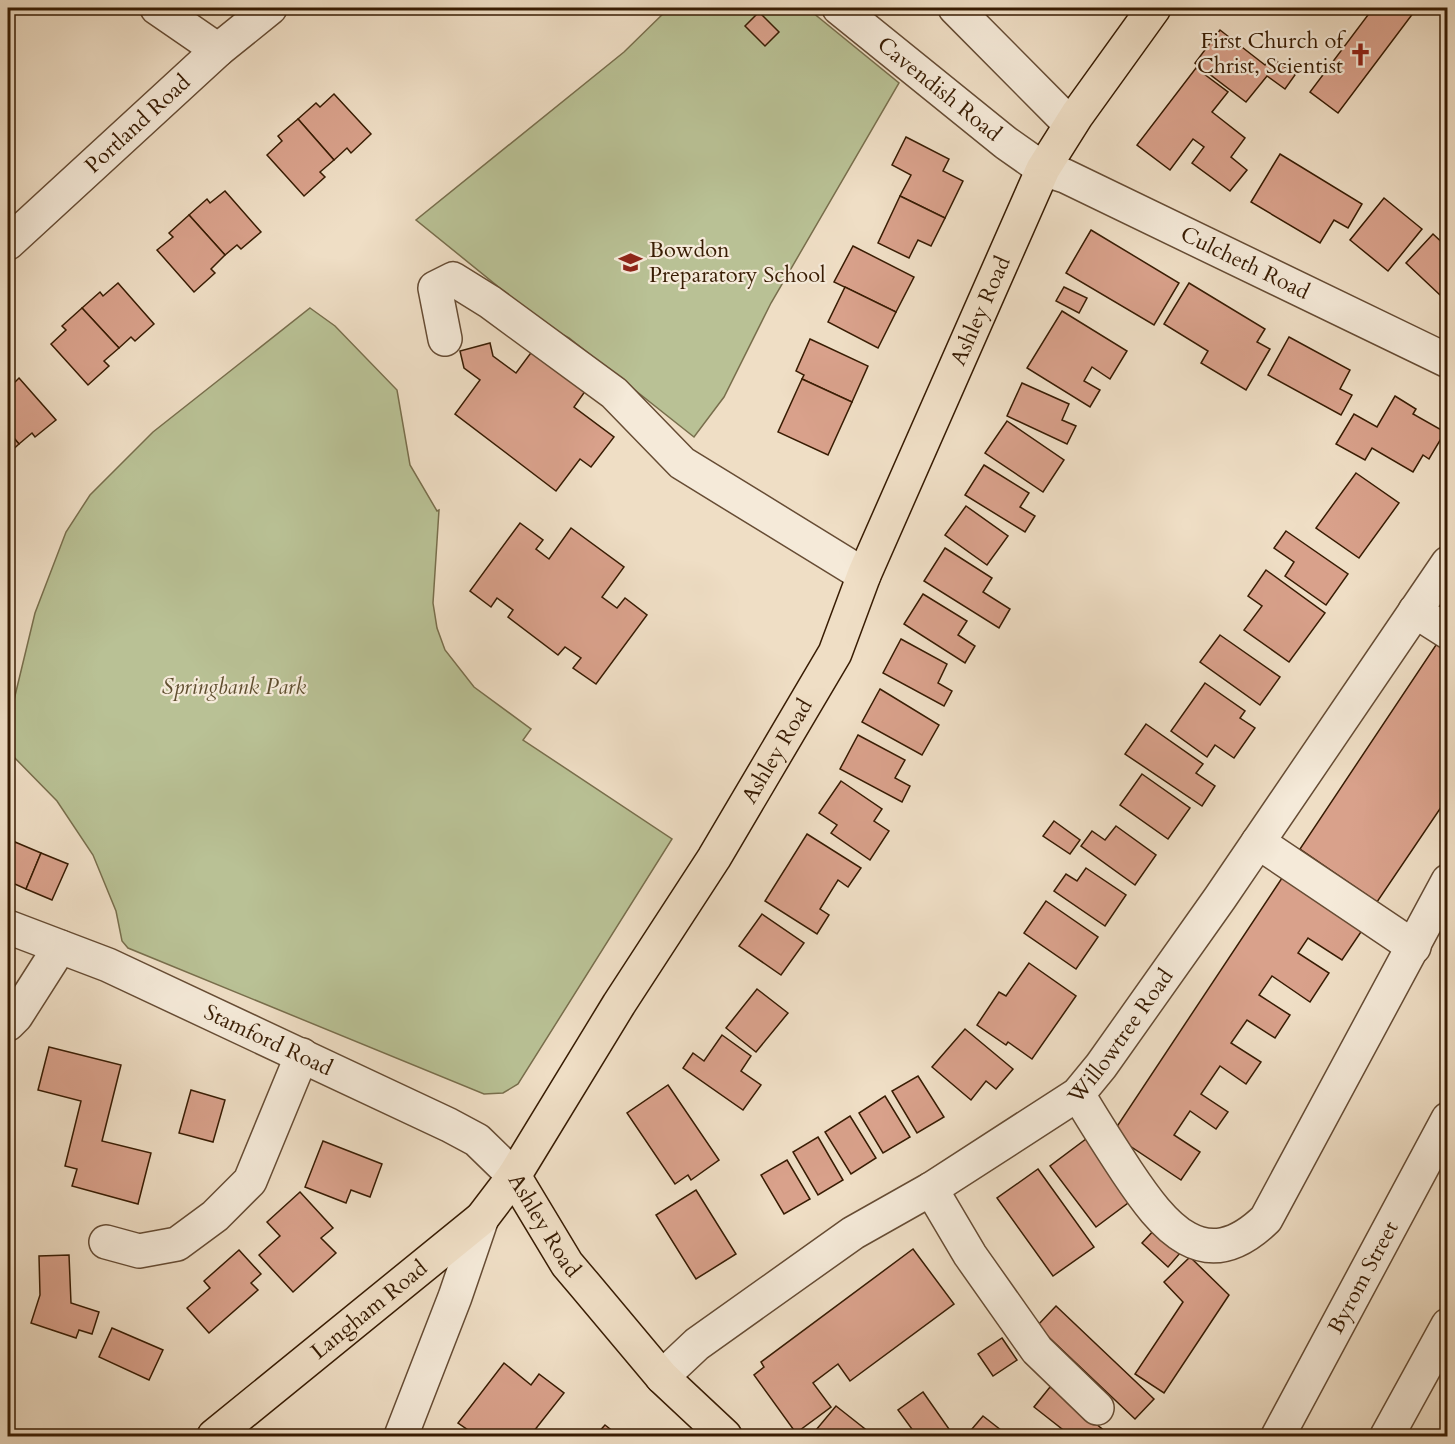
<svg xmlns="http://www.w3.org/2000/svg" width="1455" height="1444" font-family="Cardo,serif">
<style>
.green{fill:#b9c195;stroke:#786e4c;stroke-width:1.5}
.building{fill:#d9a18b;stroke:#381c03;stroke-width:1.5}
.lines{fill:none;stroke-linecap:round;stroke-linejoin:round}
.minor-casing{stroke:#664c34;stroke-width:36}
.major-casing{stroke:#381c03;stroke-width:36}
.minor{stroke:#f5ead9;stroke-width:33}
.major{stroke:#efdec5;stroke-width:33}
.labels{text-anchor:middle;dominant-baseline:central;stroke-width:4.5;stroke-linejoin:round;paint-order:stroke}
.poi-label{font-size:22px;fill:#381c03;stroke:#f5ead9;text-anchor:end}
.street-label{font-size:22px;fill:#381c03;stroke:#f5ead9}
.park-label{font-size:22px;font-style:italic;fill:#5f4e2f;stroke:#f5ead9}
</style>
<rect width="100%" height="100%" fill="#efdec5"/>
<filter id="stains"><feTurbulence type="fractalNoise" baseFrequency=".00333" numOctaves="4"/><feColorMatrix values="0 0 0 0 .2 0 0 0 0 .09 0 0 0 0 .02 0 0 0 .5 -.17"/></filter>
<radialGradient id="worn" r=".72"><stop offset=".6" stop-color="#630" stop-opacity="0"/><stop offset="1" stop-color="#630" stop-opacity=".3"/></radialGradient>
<!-- green -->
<g class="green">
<path d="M669,8H807L899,83L771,303L724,397L694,437L569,338L548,327L416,220L624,52Z"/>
<path d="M310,308L335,326L397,390L410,465L437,511L439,510L433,603L437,628L445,650L474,687L531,729L523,740L672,839L518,1084L503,1093L484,1094L128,948L122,941L116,911L93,855L57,801L9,752L8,739L13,704L35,613L66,532L90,495L153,432Z"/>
</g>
<!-- building -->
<g class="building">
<path d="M1358,8H1417L1338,113L1310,92L1368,15Z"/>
<path d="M759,12L779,32L765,46L745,26Z"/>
<path d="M1220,30L1265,65L1271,57L1295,75L1285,89L1267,76L1246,102L1195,63Z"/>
<path d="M1196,68L1228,92L1212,112L1245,138L1231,157L1247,170L1230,191L1192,163L1204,147L1193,139L1170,170L1137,145Z"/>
<path d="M334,94L371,134L351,153L347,148L334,160L298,119L316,103L320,107Z"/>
<path d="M298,119L334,160L320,172L325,177L304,196L267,155L282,141L278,136Z"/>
<path d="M906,137L949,159L943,171L963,181L945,218L900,196L911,175L892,165Z"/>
<path d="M1280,154L1362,204L1348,228L1334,220L1320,243L1251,202Z"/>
<path d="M225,191L261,232L241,249L237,245L225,255L189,215L207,199L210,203Z"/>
<path d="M900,196L945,218L931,246L918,240L909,258L878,243Z"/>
<path d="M1384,198L1422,229L1388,271L1350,240Z"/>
<path d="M189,215L225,255L211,269L215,273L194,292L157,250L173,237L169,233Z"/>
<path d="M1091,230L1179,283L1154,325L1066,273Z"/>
<path d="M1433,234L1448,248V287L1440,295L1406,263Z"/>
<path d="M853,246L914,277L896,312L834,282Z"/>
<path d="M118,283L154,324L135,341L131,337L119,348L82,308L100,292L103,296Z"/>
<path d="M1189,283L1265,329L1257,342L1270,349L1246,390L1201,363L1208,351L1164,324Z"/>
<path d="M845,287L896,312L878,348L828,322Z"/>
<path d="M1064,287L1087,298L1079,313L1056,301Z"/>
<path d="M82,308L119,348L104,361L109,366L88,385L51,344L66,330L62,326Z"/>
<path d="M1062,311L1127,351L1110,379L1092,367L1084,381L1100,390L1090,407L1027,368Z"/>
<path d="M1289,337L1350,370L1340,389L1352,395L1341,415L1268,375Z"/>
<path d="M810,339L868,366L852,402L802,379L804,375L796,371Z"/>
<path d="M490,343L493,356L516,373L533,350L586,390L574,407L614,437L591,467L580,459L556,491L455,414L480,380L464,368L460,351Z"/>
<path d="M19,378L56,420L35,437L32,433L19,444L8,431V389Z"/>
<path d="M802,379L852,402L828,455L778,432Z"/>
<path d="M1022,383L1069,404L1062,420L1076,426L1067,444L1007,416Z"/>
<path d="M1395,396L1416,409L1413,414L1445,432L1429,459L1423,455L1413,472L1372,448L1365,460L1336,444L1354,414L1377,427Z"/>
<path d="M1007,421L1064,460L1043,492L985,453Z"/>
<path d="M8,431L19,444L8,454Z"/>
<path d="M984,465L1029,493L1020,507L1035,516L1025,532L965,495Z"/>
<path d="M1356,473L1399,503L1359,558L1316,528Z"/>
<path d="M966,506L1008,536L987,565L945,535Z"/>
<path d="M520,523L543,540L536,549L549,559L571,528L624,567L602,597L617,608L625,598L647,615L596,684L573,668L581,658L565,647L558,655L508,617L513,610L497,598L491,607L470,591Z"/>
<path d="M1286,531L1348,574L1326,605L1285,576L1294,562L1274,548Z"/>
<path d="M945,548L992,578L983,592L1010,609L999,628L924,581Z"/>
<path d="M1266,570L1325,613L1289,662L1244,630L1262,606L1248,596Z"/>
<path d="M923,594L967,621L958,635L975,646L965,663L904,624Z"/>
<path d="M1220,635L1280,677L1260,705L1200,662Z"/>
<path d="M1442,636L1448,640V797L1377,902L1300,849Z"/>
<path d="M901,639L947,664L938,683L952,691L944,706L883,673Z"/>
<path d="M1205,683L1245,711L1240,718L1255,728L1234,758L1215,745L1207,757L1171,731Z"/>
<path d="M880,689L939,725L922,755L862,722Z"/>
<path d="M1146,724L1203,764L1196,773L1215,786L1202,806L1125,754Z"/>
<path d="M858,735L905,760L895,778L910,786L902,802L840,769Z"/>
<path d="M1142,774L1190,808L1168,839L1120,805Z"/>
<path d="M841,781L882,809L874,821L889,831L870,860L831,833L837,825L819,813Z"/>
<path d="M1054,821L1080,840L1070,854L1043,836Z"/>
<path d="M1116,826L1156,855L1135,885L1081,846L1092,831L1105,840Z"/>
<path d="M807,834L861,868L848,887L838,880L820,909L829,915L817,934L765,901Z"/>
<path d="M8,839L15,842L8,859Z"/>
<path d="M15,842L41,853L26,889L8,881V859Z"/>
<path d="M41,853L68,864L52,900L26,889Z"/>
<path d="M1086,868L1126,895L1105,926L1054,891L1066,874L1077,881Z"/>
<path d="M1284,875L1367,923L1342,960L1308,938L1298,953L1329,973L1310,1002L1272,976L1259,995L1290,1015L1275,1038L1247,1020L1231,1043L1261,1062L1246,1084L1220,1066L1201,1094L1228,1112L1216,1129L1190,1111L1174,1135L1200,1152L1181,1180L1112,1134Z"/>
<path d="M1046,901L1098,937L1076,969L1024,933Z"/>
<path d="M762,914L804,943L781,975L739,946Z"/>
<path d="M1029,963L1076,996L1032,1059L1008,1042L1006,1045L977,1025L999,992L1006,996Z"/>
<path d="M757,989L788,1013L756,1052L726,1028Z"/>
<path d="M965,1029L1013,1069L996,1089L986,1081L971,1100L932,1067Z"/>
<path d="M722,1035L751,1056L741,1071L761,1085L743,1110L683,1068L693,1053L704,1061Z"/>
<path d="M49,1047L121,1065L102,1141L151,1153L138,1204L72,1186L77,1169L65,1166L81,1101L38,1090Z"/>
<path d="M918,1076L944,1117L917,1133L892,1091Z"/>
<path d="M668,1085L719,1160L691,1180L688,1175L675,1184L627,1113Z"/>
<path d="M191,1090L225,1100L213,1142L179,1133Z"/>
<path d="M885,1096L910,1137L883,1153L859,1113Z"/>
<path d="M850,1116L876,1158L851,1174L825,1132Z"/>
<path d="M1090,1136L1136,1197L1096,1227L1050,1166Z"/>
<path d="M818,1137L843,1180L818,1195L793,1152Z"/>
<path d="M323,1141L382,1164L370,1197L351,1190L346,1203L305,1187Z"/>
<path d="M787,1160L810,1199L784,1214L761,1175Z"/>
<path d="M1038,1169L1094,1247L1053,1276L997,1198Z"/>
<path d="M696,1190L736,1254L696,1279L656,1215Z"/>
<path d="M300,1192L333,1228L321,1238L336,1253L293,1292L259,1255L280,1236L267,1222Z"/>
<path d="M1158,1226L1188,1244L1168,1267L1142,1243Z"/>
<path d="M913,1249L954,1304L850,1381L838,1364L813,1383L831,1407L796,1433L754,1375L764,1367L761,1362Z"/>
<path d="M239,1250L261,1274L251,1283L258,1290L209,1333L187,1308L210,1288L204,1281Z"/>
<path d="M69,1255L71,1303L99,1312L92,1334L79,1330L76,1338L31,1323L40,1295L39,1256Z"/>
<path d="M1190,1257L1229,1295L1164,1393L1135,1374L1183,1302L1164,1282Z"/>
<path d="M1056,1306L1154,1399L1135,1419L1037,1326Z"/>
<path d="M112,1328L163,1350L149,1380L99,1357Z"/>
<path d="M1002,1338L1017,1360L993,1376L978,1354Z"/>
<path d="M504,1363L531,1385L539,1374L564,1393L530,1436H477L458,1423Z"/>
<path d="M1050,1387L1111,1436H1071L1034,1407Z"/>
<path d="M923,1392L949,1429L939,1436H917L898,1410Z"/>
<path d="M836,1406L874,1436H811Z"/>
<path d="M983,1416L1006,1434L1004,1436H966Z"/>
<path d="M605,1425L619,1436H595Z"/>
</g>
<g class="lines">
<defs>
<g id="minor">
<path d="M157,8L218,50"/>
<path id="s1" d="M839,8L1006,143L1043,169L1065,176L1448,361"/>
<path d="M955,8L1070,124"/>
<path id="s2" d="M8,243L218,50L270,8"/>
<path d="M445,339L435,288L453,279L490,302L614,393L682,463L864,575"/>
<path d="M1415,611L1448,632"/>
<path d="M1258,842L1414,947"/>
<path id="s3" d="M8,927L108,965L449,1125L477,1140L514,1176"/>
<path d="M8,1024L16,1016L60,947"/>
<path d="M1078,1094C1093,1120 1110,1146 1127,1172C1163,1226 1204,1279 1266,1219L1448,881"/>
<path d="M931,1189L970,1255L1037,1350L1097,1408"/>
<path d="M106,1242L139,1251L177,1244L215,1216L250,1181L302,1055"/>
<path id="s4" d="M662,1377L697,1344L853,1233L931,1189L1078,1094L1101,1066L1220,898L1448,563"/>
<path d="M401,1436L455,1297L482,1218"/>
<path id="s5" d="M1278,1436L1448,1119"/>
<path d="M1387,1436L1448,1325"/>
</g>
<g id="major">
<path id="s6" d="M514,1176L567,1264L584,1284L662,1377L725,1436"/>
<path id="s7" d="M214,1436L482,1218L514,1176L619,1004L714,858L835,653L864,575L1043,169L1077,115L1154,8"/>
</g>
</defs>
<!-- minor casing -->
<use href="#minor" class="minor-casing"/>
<!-- major casing -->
<use href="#major" class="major-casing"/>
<!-- minor -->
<use href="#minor" class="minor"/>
<!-- major -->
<use href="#major" class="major"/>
</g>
<!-- icons -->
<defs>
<symbol id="church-bare" viewBox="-9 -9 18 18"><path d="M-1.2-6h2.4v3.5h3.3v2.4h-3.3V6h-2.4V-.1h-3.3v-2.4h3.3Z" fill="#8f2418" stroke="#f5ead9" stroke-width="2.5" paint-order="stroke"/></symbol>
<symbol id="school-bare" viewBox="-9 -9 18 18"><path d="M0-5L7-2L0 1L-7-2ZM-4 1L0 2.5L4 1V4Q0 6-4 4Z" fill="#8f2418" stroke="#f5ead9" stroke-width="2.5" paint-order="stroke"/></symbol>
</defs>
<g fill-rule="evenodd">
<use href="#church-bare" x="1344" y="38" width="33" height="33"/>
<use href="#school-bare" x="614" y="246" width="33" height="33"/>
</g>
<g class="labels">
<!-- poi labels -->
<g class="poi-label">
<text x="1343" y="41">First Church of<tspan x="1343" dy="25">Christ, Scientist</tspan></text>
<text x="649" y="250" text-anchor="start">Bowdon<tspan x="649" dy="25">Preparatory School</tspan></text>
</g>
<!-- street labels -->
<g class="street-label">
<text stroke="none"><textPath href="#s1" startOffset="129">Cavendish Road</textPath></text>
<text stroke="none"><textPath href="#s2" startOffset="176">Portland Road</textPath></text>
<text stroke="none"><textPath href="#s1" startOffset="483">Culcheth Road</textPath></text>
<text stroke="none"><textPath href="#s7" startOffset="1384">Ashley Road</textPath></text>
<text stroke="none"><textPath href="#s7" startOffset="898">Ashley Road</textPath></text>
<text stroke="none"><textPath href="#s4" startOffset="576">Willowtree Road</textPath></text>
<text stroke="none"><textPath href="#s3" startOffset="284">Stamford Road</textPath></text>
<text stroke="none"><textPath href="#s6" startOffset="58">Ashley Road</textPath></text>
<text stroke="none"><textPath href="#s5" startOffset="180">Byrom Street</textPath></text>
<text stroke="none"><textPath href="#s7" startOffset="200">Langham Road</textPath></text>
</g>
<!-- park labels -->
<g class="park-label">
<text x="234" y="687">Springbank Park</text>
</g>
</g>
<!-- margin -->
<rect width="1455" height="1444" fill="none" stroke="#efdec5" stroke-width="30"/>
<rect x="9" y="9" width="1437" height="1426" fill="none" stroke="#381c03" stroke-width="3"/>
<rect x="15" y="15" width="1425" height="1414" fill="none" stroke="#381c03" stroke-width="1.5"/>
<rect width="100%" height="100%" filter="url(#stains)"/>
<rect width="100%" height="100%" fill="url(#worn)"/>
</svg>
